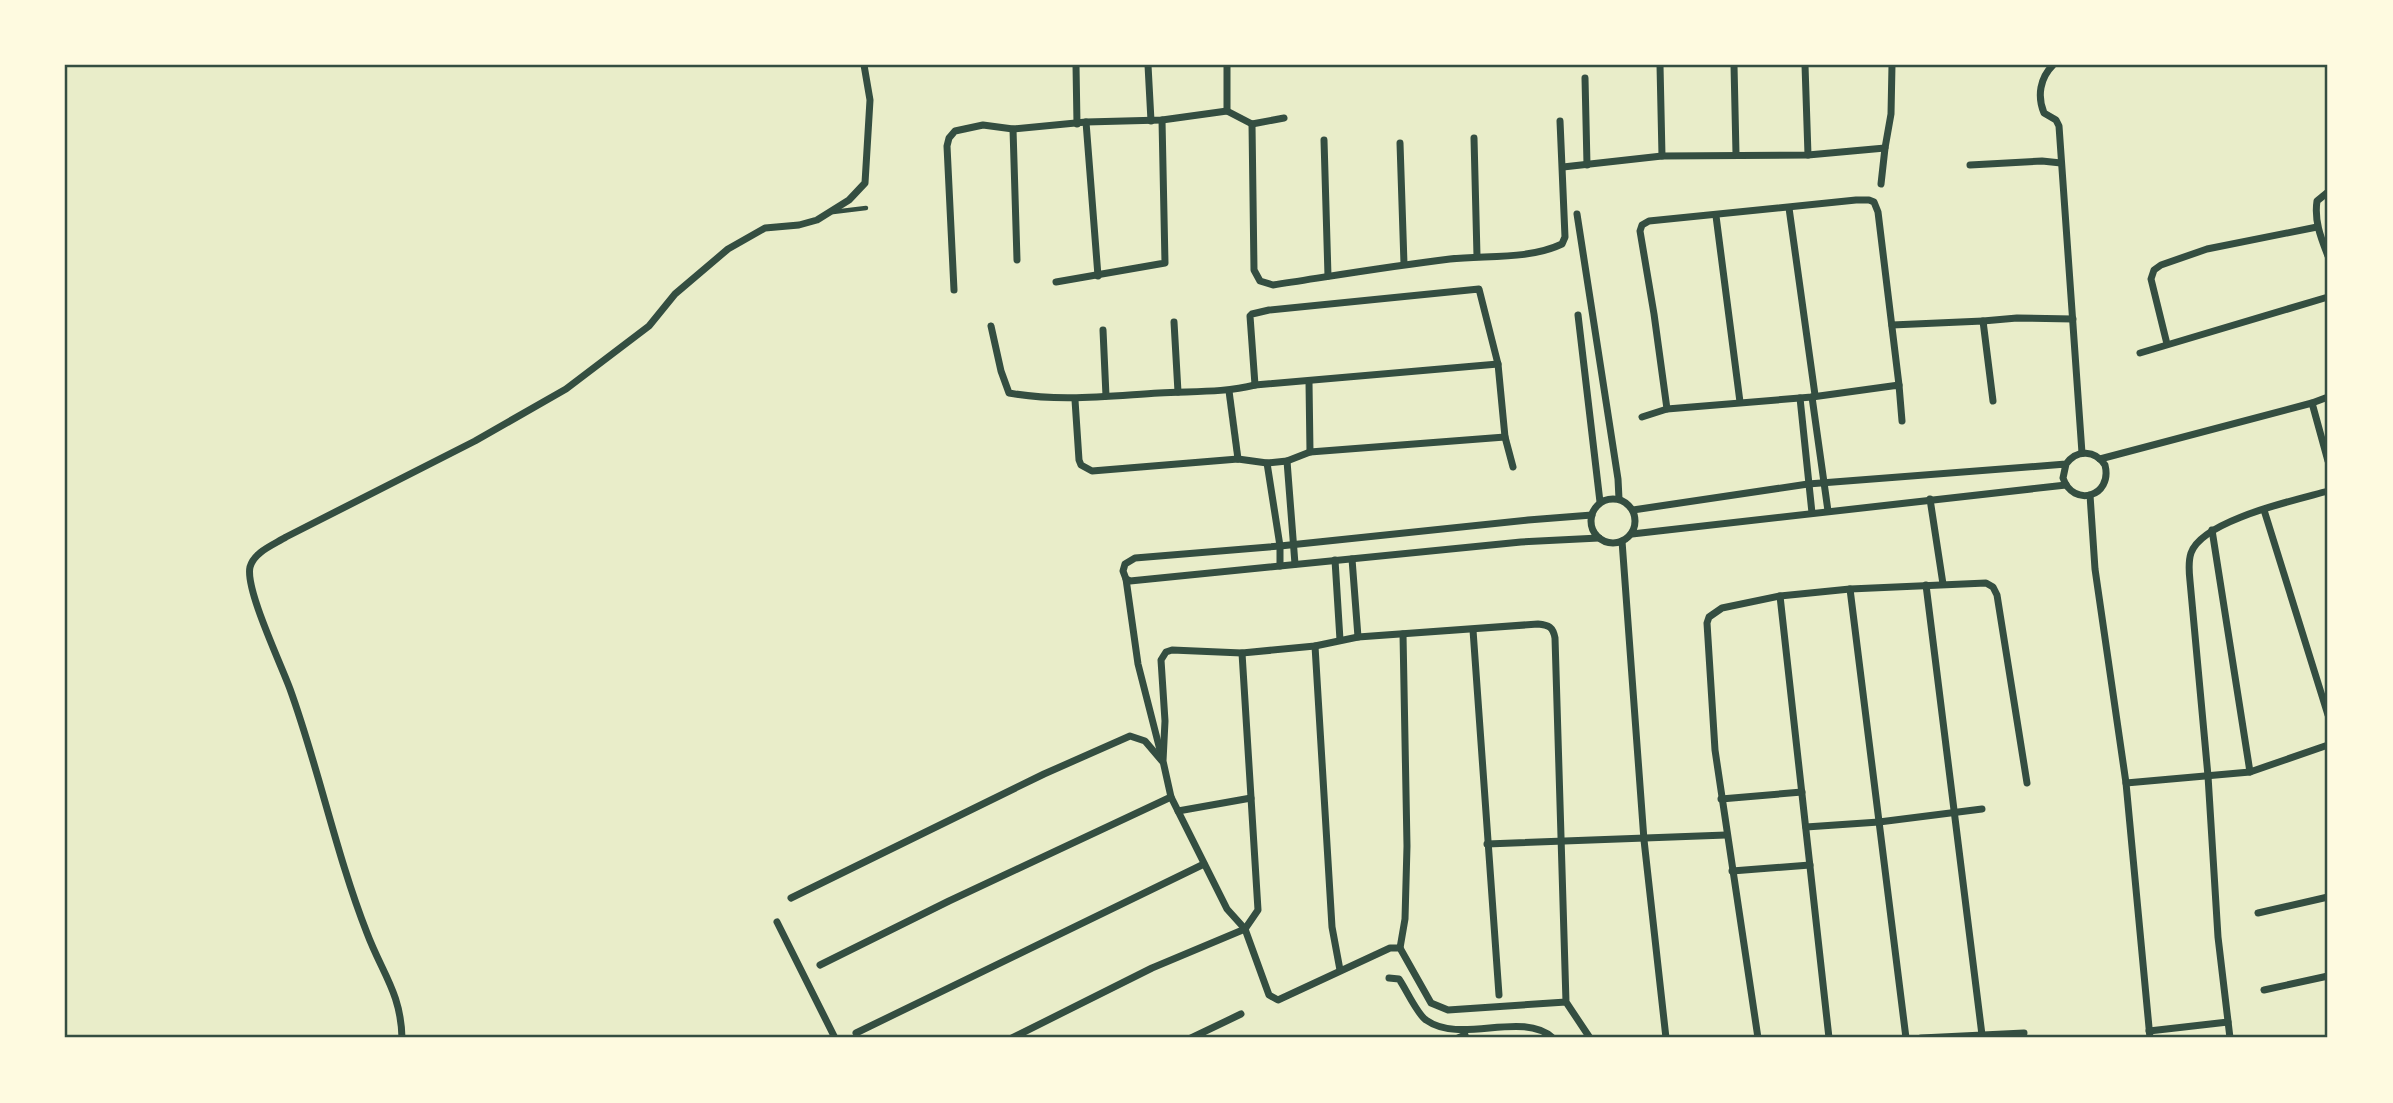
<svg xmlns="http://www.w3.org/2000/svg" width="2393" height="1103" font-family="'Public Sans',sans-serif">
<style>
.lines{fill:none;stroke-linecap:round;stroke-linejoin:round}
.service{stroke:#344e41;stroke-width:4.5}
.minor{stroke:#344e41;stroke-width:7}
.neatline{fill:none;stroke:#344e41;stroke-width:2.5}
</style>
<rect width="100%" height="100%" fill="#e9edc9"/>
<g class="lines">
<!-- service -->
<path class="service" d="M833,212L866,208"/>
<!-- minor -->
<g class="minor">
<path d="M1076,65L1077,124"/>
<path d="M1148,65L1151,121"/>
<path d="M1227,65V111"/>
<path d="M1660,65L1662,156"/>
<path d="M1734,65L1736,154"/>
<path d="M1805,65L1808,155"/>
<path d="M2053,65C2040,78 2037,96 2044,113L2056,120L2059,126L2082,453"/>
<path d="M1585,78L1587,165"/>
<path d="M1086,122L1098,276"/>
<path d="M1252,124L1254,270L1260,281L1273,285C1332,276 1391,266 1450,259C1487,255 1528,260 1562,244L1565,237L1560,121"/>
<path d="M1013,129L1017,260"/>
<path d="M1474,138L1477,256"/>
<path d="M1324,140L1328,276"/>
<path d="M1400,143L1404,264"/>
<path d="M1970,165L2042,161L2061,163"/>
<path d="M1563,167L1662,156L1808,155L1885,148L1891,114L1892,65"/>
<path d="M1881,184L1885,148"/>
<path d="M2328,192L2317,201C2314,221 2321,238 2328,256"/>
<path d="M1789,208L1815,395"/>
<path d="M1577,214L1618,479L1619,499"/>
<path d="M1716,216L1740,402"/>
<path d="M1056,282L1165,263L1162,120"/>
<path d="M954,290L947,146L949,138L955,131L983,125L1013,129L1086,122L1162,120L1227,111L1252,124L1284,118"/>
<path d="M1578,315L1600,502"/>
<path d="M1983,321L2017,318L2073,319"/>
<path d="M1174,322L1178,392"/>
<path d="M1892,325L1983,321L1993,401"/>
<path d="M991,326L1001,371L1009,393C1059,402 1108,396 1159,393C1191,391 1223,393 1255,385L1498,364"/>
<path d="M1103,330L1106,396"/>
<path d="M2167,344L2151,279L2154,270L2161,265L2207,249L2317,227"/>
<path d="M2140,353L2328,297"/>
<path d="M1309,382L1310,452"/>
<path d="M1255,385L1250,316L1252,314L1269,310L1479,289L1498,364L1505,437L1513,467"/>
<path d="M1229,391L1238,459"/>
<path d="M1812,397L1828,511"/>
<path d="M1800,398L1812,513"/>
<path d="M1075,400L1079,460L1081,465L1092,471L1238,459L1267,463L1287,461L1310,452L1505,437"/>
<path d="M2312,403L2328,461"/>
<path d="M1667,409L1654,314L1640,231L1642,225L1649,221L1856,200H1869L1874,202L1878,212L1899,385"/>
<path d="M1642,417L1667,409L1812,397L1899,385L1902,421"/>
<path d="M2100,459L2312,403L2328,397"/>
<path d="M1287,461L1295,564"/>
<path d="M1267,463L1280,546V566"/>
<path d="M2090,495L2095,569L2126,783L2150,1038"/>
<path d="M1930,499L1943,584"/>
<circle cx="1613" cy="521" r="22"/>
<path d="M1633,510L1808,484L2066,464C2077,449 2095,450 2105,465C2113,497 2073,508 2063,478L2066,464"/>
<path d="M2264,510L2328,715"/>
<path d="M1592,515L1528,520L1280,546L1135,558L1125,564L1123,571L1126,579L1130,581L1521,542L1599,538"/>
<path d="M2212,530L2250,772"/>
<path d="M1632,534L2066,485"/>
<path d="M1622,541L1644,840L1666,1038"/>
<path d="M1352,559L1358,637"/>
<path d="M1335,560L1340,640"/>
<path d="M1126,579L1138,664L1161,754"/>
<path d="M1926,585L1982,1035"/>
<path d="M1850,589L1906,1038"/>
<path d="M1780,596L1829,1038"/>
<path d="M1473,630L1499,995"/>
<path d="M1315,646L1332,927L1340,970"/>
<path d="M2126,783L2250,772L2328,745"/>
<path d="M1721,799L1802,792"/>
<path d="M1178,811L1251,798"/>
<path d="M1806,827L1879,822L1982,809"/>
<path d="M1487,844L1726,835"/>
<path d="M1732,871L1810,865"/>
<path d="M791,898L1044,774L1130,736L1145,741L1162,761"/>
<path d="M2258,913L2328,897"/>
<path d="M777,922L835,1038"/>
<path d="M1400,948L1405,919L1407,846L1403,634"/>
<path d="M820,965L949,901L1171,797"/>
<path d="M1389,978L1399,979C1406,989 1417,1014 1426,1020C1461,1045 1522,1010 1553,1038"/>
<path d="M2264,990L2328,976"/>
<path d="M1566,1002L1555,638C1553,627 1549,625 1538,624L1358,637L1315,646L1242,653L1172,650L1166,652L1161,660L1165,721L1163,761L1171,797L1227,909L1245,929L1269,995L1278,1000L1390,948H1400L1431,1003L1448,1010L1566,1002L1590,1038"/>
<path d="M2149,1031L2228,1022"/>
<path d="M856,1033L1204,864"/>
<path d="M402,1038C401,993 382,973 367,933C336,854 319,769 290,689C281,664 245,589 250,567C254,552 273,545 286,537L475,441L566,389L649,326L675,294L728,249L765,228L799,225L817,220L849,200L865,183L870,100L864,65"/>
<path d="M1012,1038L1152,968L1245,929L1258,910L1242,653"/>
<path d="M1191,1038L1241,1014"/>
<path d="M1458,1038L1465,1035"/>
<path d="M1758,1038L1715,750L1707,623L1709,617L1722,608L1780,596L1850,589L1986,583L1993,587L1997,595L2027,783"/>
<path d="M1921,1038L2024,1033"/>
<path d="M2230,1038L2218,937L2208,776L2190,581C2189,572 2188,562 2191,553C2202,520 2296,500 2328,491"/>
</g>
</g>
<!-- border -->
<rect width="2393" height="1103" fill="none" stroke="#fefae0" stroke-width="133"/>
<rect x="66" y="66" width="2260" height="970" class="neatline"/>
</svg>
